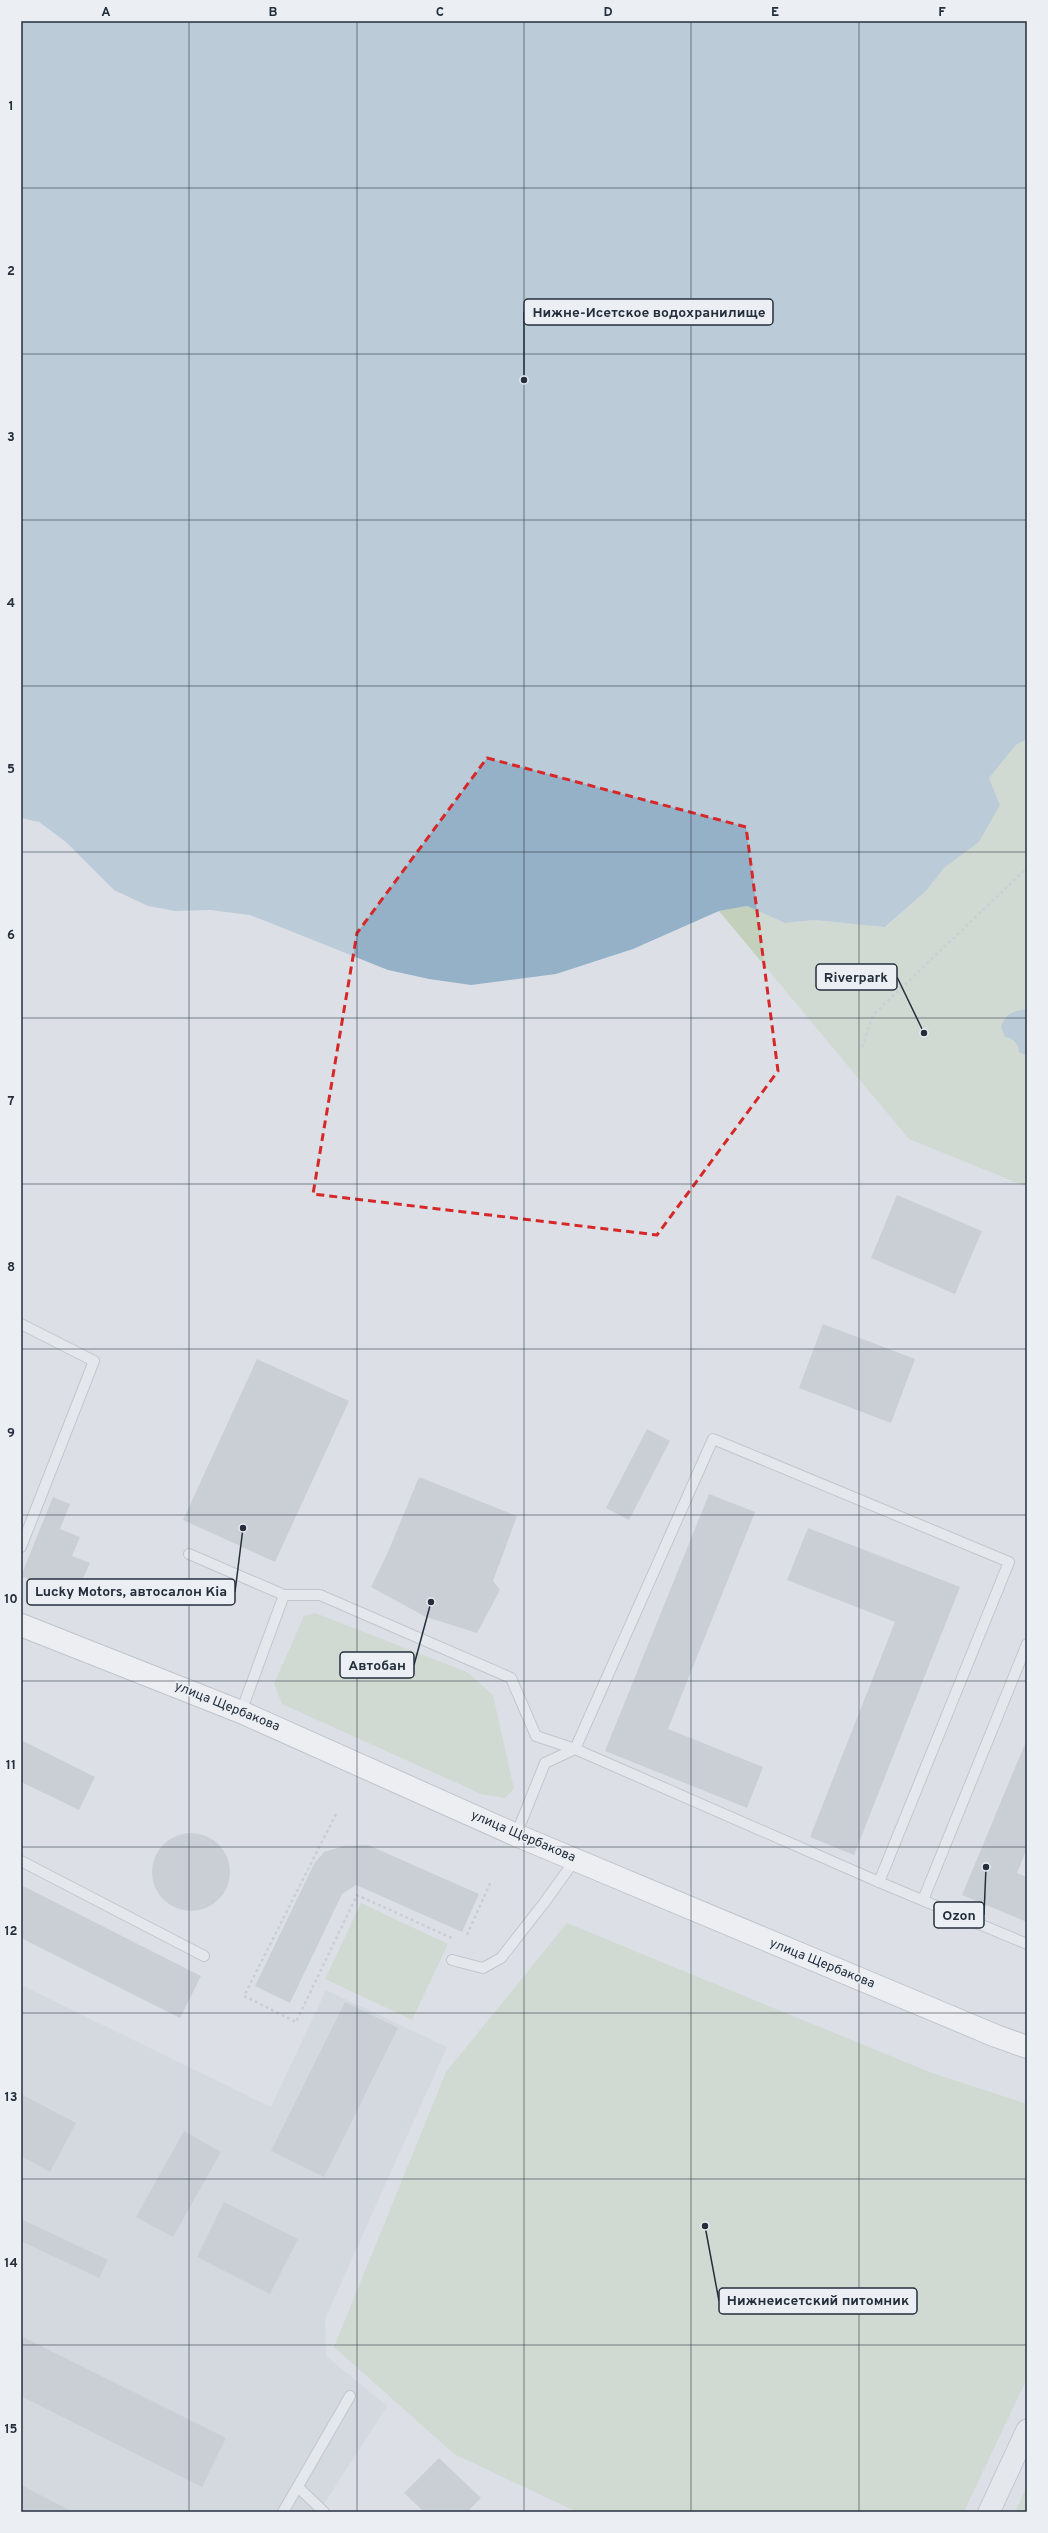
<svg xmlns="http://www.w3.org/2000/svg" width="1048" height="2533" font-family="Overpass,sans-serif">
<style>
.built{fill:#cad0d8}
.green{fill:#c3d0bc}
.water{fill:#95b1c8}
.building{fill:#b3bac3}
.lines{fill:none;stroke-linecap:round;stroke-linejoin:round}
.lane-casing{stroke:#a1a7b0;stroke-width:12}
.street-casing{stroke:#a1a7b0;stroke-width:23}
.primary-casing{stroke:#9ba5b2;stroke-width:24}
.path{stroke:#b6bbc1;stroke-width:2.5;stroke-dasharray:3 3;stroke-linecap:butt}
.lane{stroke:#eef1f5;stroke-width:10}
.street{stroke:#eef1f5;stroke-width:21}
.primary{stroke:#fff;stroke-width:22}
.marked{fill:none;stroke:#d62828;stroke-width:3;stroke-dasharray:8 5;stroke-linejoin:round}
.grid{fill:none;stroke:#252f3c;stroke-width:1;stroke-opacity:0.55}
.labels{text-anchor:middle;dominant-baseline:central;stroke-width:3;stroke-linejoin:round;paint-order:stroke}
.street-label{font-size:13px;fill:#252f3c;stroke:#ebeff4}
.leader{fill:none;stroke:#252f3c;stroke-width:1.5}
.callout-dot{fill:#252f3c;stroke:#ebeff4;stroke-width:1.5}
.callout{fill:#ebeff4;stroke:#252f3c;stroke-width:1.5}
.callout-label{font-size:14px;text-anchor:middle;font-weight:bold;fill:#252f3c}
.neatline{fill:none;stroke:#252f3c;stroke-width:1.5}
.grid-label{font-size:13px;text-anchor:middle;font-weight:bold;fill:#252f3c}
</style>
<rect width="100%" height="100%" fill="#dce0e6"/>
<!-- built -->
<path class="built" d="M21,1985L271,2107L326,1990L447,2047L325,2319L326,2356L387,2406L319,2512H21Z"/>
<!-- green -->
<g class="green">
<path d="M1027,739V1187L909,1139L719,911L747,906L785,923L814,920L886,927L926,891L944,868L979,842L1000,805L989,778L1016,745Z"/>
<path d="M315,1613L467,1672L493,1695L514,1789L505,1798L481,1794L282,1704L274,1684L304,1616Z"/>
<path d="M361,1903L448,1944L412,2020L325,1979Z"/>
<path d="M567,1923L932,2073L1027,2104V2378L964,2512H577L454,2454L334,2347L446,2072Z"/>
<path d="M1027,2486V2512H1015Z"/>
</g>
<!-- water -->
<g class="water">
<path d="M21,21H1027V739L1016,745L989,778L1000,805L979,842L944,868L926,891L885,927L814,920L785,923L747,906L719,911L633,949L556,974L471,985L429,979L388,970L250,915L210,910L175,911L148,906L114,890L66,842L39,822L21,818Z"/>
<path d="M1027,1009V1056L1019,1052C1019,1044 1013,1038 1005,1037L1001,1027C1006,1013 1013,1011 1027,1009Z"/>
</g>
<!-- building -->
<g class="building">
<path d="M897,1195L982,1231L955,1294L871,1258Z"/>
<path d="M823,1324L915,1359L891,1423L799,1388Z"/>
<path d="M257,1359L349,1401L275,1562L183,1520Z"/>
<path d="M647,1429L670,1441L629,1520L606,1508Z"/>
<path d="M419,1477L517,1516L493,1581L500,1590L477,1633L426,1617L371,1587L388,1552Z"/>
<path d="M709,1494L755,1512L668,1729L763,1767L747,1808L605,1751Z"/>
<path d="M53,1497L70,1504L60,1529L80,1537L72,1556L90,1563L74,1598L21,1576Z"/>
<path d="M808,1528L960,1587L854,1855L810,1837L895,1622L787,1580Z"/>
<path d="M1027,1739V1848L1017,1873L1027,1877V1922L962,1895Z"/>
<path d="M21,1740L95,1777L79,1810L21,1782Z"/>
<circle cx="191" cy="1872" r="39"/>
<path d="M368,1845L479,1894L462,1932L356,1885L342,1894L290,2003L255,1986L314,1864L324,1852L344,1846Z"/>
<path d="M21,1885L201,1976L180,2018L21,1938Z"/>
<path d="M345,2002L398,2028L324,2177L271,2151Z"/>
<path d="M21,2094L76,2123L50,2172L21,2156Z"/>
<path d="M184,2131L221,2152L173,2237L136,2217Z"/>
<path d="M224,2202L298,2239L270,2294L197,2257Z"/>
<path d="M21,2219L108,2260L99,2278L21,2241Z"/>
<path d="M21,2336L226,2438L202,2487L21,2396Z"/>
<path d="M439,2458L481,2498L467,2512H424L404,2493Z"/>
<path d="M21,2485L73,2512H21Z"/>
</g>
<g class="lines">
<defs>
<g id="lane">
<path d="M21,1324L94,1361L21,1547"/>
<path d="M189,1554L284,1595H320L511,1678L536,1736L575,1749L879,1882L1027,1944"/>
<path d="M241,1712L284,1595"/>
<path d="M516,1835L545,1763L575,1749L713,1439L1009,1562L879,1882"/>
<path d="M21,1861L204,1956"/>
<path d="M923,1900L1027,1644"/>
<path d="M452,1960L483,1968L501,1958L544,1903L575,1860"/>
<path d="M299,2488L324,2512"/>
<path d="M283,2512L350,2396"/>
</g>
<path id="street" d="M989,2512L1027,2430"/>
<path id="primary" d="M21,1625L241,1712L516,1835L996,2036L1027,2047"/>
</defs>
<!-- lane casing -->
<use href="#lane" class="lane-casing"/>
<!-- street casing -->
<use href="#street" class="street-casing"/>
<!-- primary casing -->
<use href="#primary" class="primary-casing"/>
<!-- path -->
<g class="path">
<path d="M862,1047L873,1015L1027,868"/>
<path d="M336,1814L244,1996L296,2022L357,1895L454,1939"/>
<path d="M467,1935L491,1881"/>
</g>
<!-- lane -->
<use href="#lane" class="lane"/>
<!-- street -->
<use href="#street" class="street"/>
<!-- primary -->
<use href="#primary" class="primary"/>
</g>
<!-- marked area -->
<path d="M0 0H1048V2533H0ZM487,758L746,827L778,1071L657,1235L313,1194L357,933Z" fill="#dce0e6" fill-opacity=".55" fill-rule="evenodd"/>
<path class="marked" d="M487,758L746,827L778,1071L657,1235L313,1194L357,933Z"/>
<!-- grid -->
<path class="grid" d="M189,21V2512M357,21V2512M524,21V2512M691,21V2512M859,21V2512M21,188H1027M21,354H1027M21,520H1027M21,686H1027M21,852H1027M21,1018H1027M21,1184H1027M21,1349H1027M21,1515H1027M21,1681H1027M21,1847H1027M21,2013H1027M21,2179H1027M21,2345H1027"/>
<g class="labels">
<!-- street labels -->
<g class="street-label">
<text transform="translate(227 1707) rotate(22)">улица Щербакова</text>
<text transform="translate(523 1837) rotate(23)">улица Щербакова</text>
<text transform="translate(822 1964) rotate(22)">улица Щербакова</text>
</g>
</g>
<!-- callouts -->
<path class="leader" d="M524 380L524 312M924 1033L897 977M243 1528L235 1592M431 1602L414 1665M986 1867L984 1915M705 2226L719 2301"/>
<g class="callout-dot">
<circle cx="524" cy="380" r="4"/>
<circle cx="924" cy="1033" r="4"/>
<circle cx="243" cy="1528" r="4"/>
<circle cx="431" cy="1602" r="4"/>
<circle cx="986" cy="1867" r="4"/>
<circle cx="705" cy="2226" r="4"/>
</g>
<g class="callout">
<rect x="524" y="299" width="249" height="26" rx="4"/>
<rect x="816" y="964" width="81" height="26" rx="4"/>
<rect x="27" y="1579" width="208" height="26" rx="4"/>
<rect x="340" y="1652" width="74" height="26" rx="4"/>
<rect x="934" y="1902" width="50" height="26" rx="4"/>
<rect x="719" y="2288" width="198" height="26" rx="4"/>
</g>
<g class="callout-label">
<text x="649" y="317">Нижне-Исетское водохранилище</text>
<text x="856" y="982">Riverpark</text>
<text x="131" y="1596">Lucky Motors, автосалон Kia</text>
<text x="377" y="1670">Автобан</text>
<text x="959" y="1920">Ozon</text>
<text x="818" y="2305">Нижнеисетский питомник</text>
</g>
<!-- border -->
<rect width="1048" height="2533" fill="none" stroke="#ebeff4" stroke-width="44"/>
<rect x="22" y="22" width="1004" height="2489" class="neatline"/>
<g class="grid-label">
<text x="106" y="16">A</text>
<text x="273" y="16">B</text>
<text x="440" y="16">C</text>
<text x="608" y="16">D</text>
<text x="775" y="16">E</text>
<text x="942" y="16">F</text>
<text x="11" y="110">1</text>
<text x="11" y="275">2</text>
<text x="11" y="441">3</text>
<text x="11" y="607">4</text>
<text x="11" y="773">5</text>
<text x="11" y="939">6</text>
<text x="11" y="1105">7</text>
<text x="11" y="1271">8</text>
<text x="11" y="1437">9</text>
<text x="11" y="1603">10</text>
<text x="11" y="1769">11</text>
<text x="11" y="1935">12</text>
<text x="11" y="2101">13</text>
<text x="11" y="2267">14</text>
<text x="11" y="2433">15</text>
</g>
</svg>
